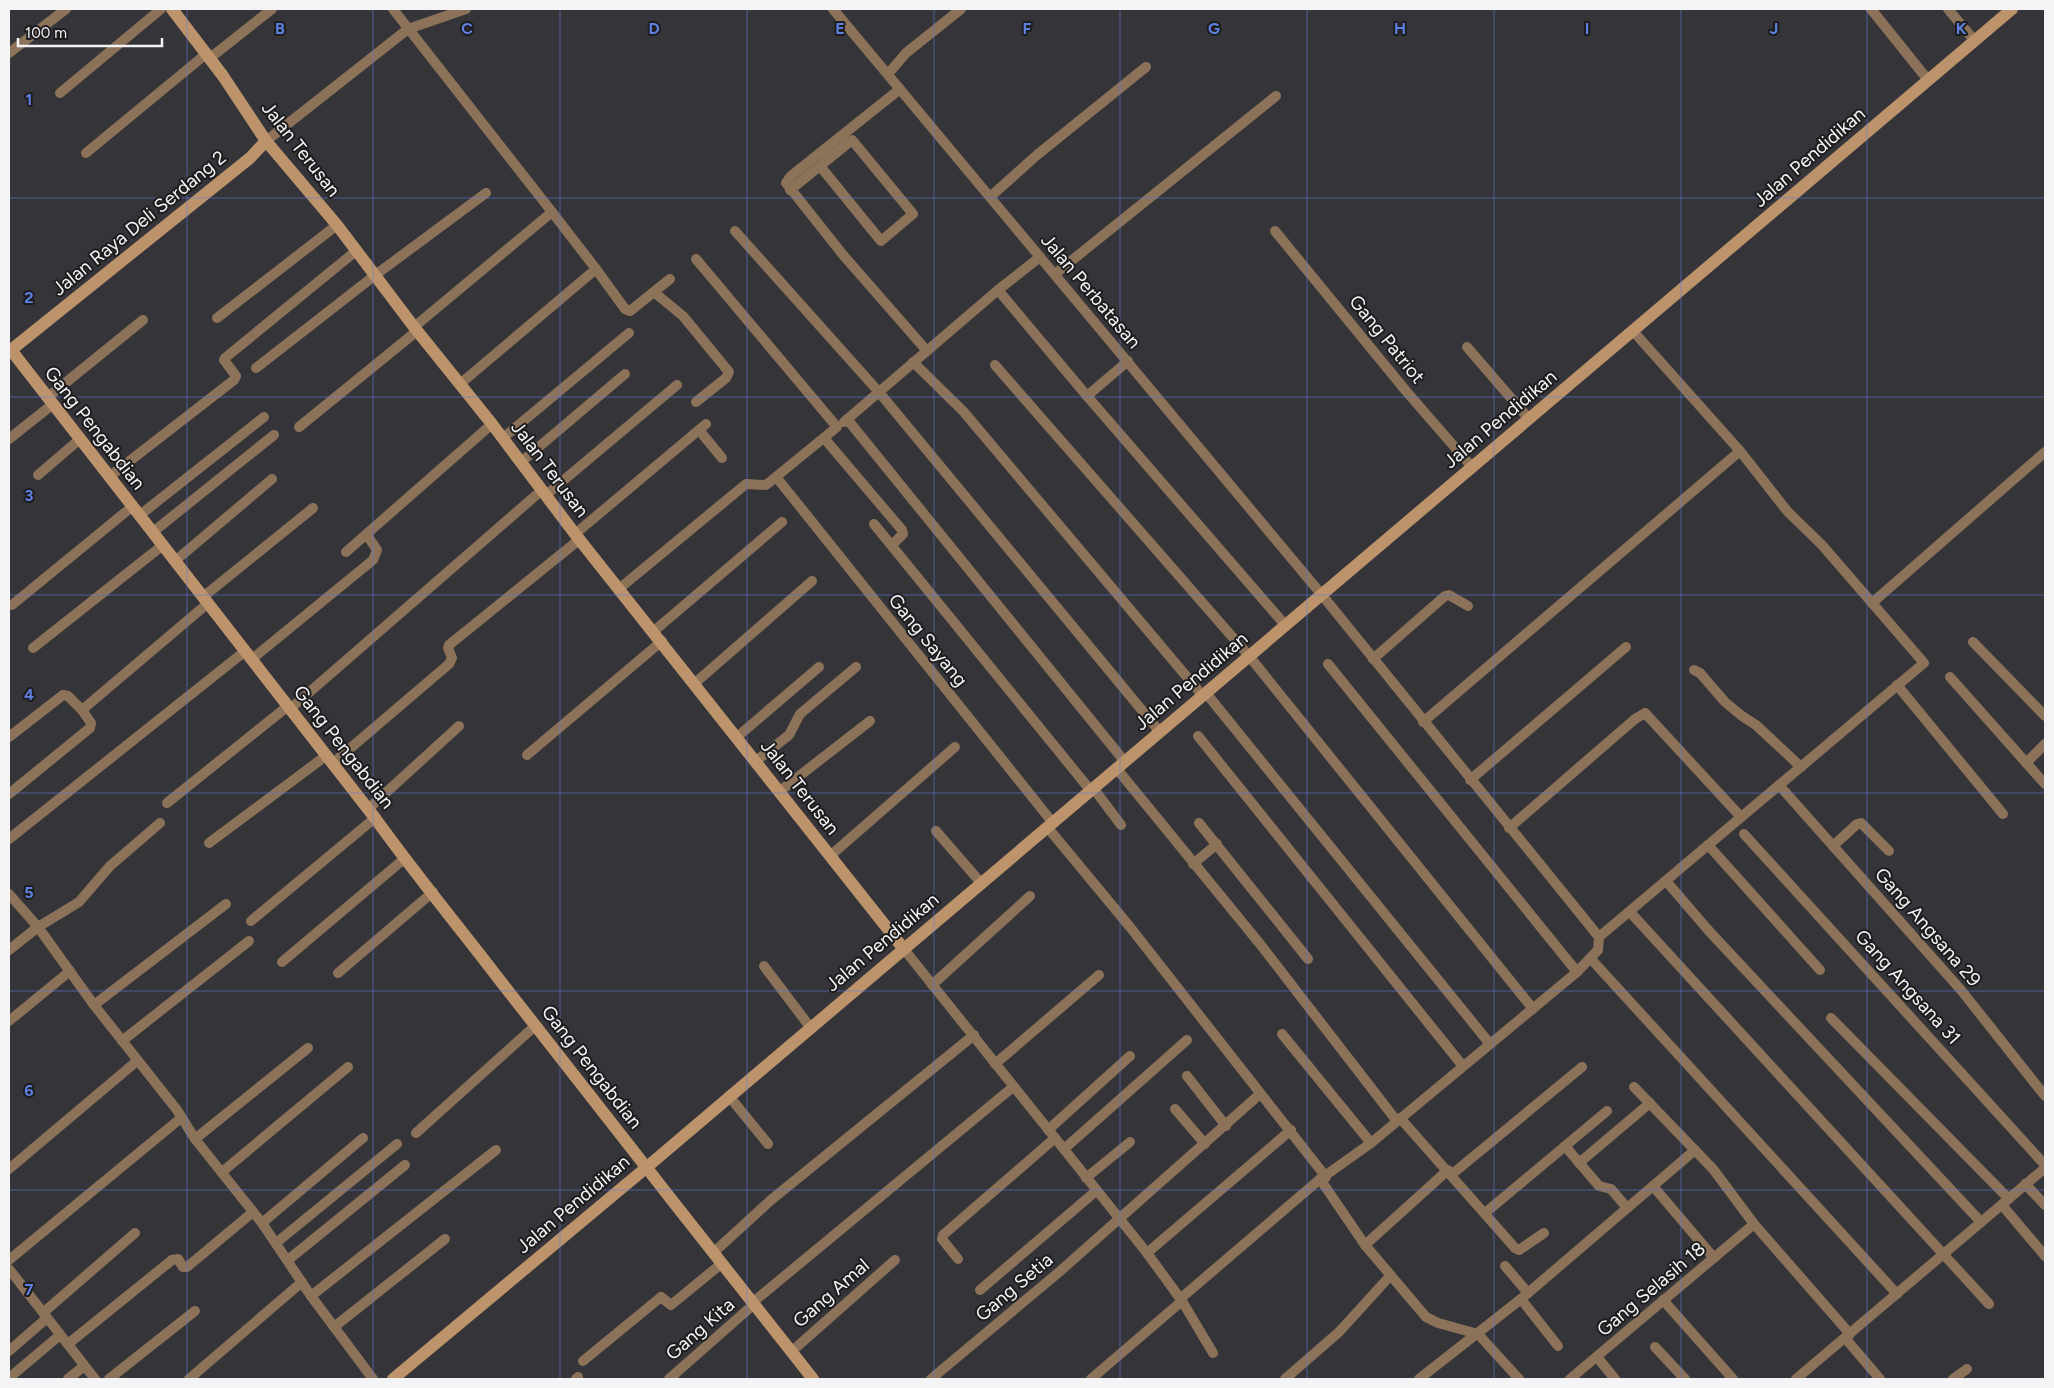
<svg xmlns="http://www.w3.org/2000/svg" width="2054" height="1388" font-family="Figtree,sans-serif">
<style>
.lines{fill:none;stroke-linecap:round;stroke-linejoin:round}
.street{stroke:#8b7259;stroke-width:10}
.secondary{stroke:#bc936b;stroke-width:12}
.grid{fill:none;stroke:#5e80e1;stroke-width:1;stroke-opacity:0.55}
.labels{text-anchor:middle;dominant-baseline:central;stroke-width:4;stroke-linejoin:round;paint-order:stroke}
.street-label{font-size:19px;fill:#f4f4f7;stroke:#1d1d1f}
.grid-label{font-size:16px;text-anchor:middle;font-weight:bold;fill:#5e80e1;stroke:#1d1d1f;stroke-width:4;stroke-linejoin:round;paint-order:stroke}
</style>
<rect width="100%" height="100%" fill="#353539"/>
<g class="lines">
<!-- street -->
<g class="street">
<path d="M393,9L552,212"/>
<path d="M833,9L1322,595L1599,937L1598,950L1577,972L1371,1143L1319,1180L1180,1299"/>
<path d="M1871,9L1928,80"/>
<path d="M1948,9L1974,40"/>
<path d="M9,53L66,9"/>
<path d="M210,58L272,9"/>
<path d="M888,74L906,53L961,9"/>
<path d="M900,89L791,176L786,183L844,256L927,351"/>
<path d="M60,93L161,9"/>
<path d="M266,141L408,29L466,9"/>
<path d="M86,153L206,54"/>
<path d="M790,190L852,140L913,214L881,241L820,166"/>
<path d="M990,197L1037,155L1146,67"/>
<path d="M735,231L878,391L1160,732"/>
<path d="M1275,231L1406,391L1472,467"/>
<path d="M1055,274L1276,96"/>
<path d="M998,290L1087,396L1128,361"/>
<path d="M655,293L683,316L729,372L726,378L696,402"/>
<path d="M217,318L337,225"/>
<path d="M414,327L552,212L596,269"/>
<path d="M1467,347L1529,419"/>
<path d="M913,362L963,411L1203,696"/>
<path d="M995,365L1249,656L1533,1009"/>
<path d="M256,368L374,276L486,193"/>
<path d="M460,384L596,269L625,309L630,311L670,279"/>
<path d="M1087,396L1286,626"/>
<path d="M48,397L143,320"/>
<path d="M847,419L1125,762"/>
<path d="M844,422L998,290L1040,257"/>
<path d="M299,427L417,331"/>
<path d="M699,430L722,458"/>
<path d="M503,438L629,333"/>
<path d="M824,438L902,530L903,534L892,545"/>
<path d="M9,439L53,404"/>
<path d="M521,462L625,374"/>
<path d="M38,475L80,439"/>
<path d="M109,477L234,380L236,376L224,360L225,358L356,251"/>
<path d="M777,478L1053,823"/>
<path d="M546,495L677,385"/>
<path d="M140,515L264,417"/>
<path d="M874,524L1091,791"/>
<path d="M153,532L274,435"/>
<path d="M575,534L706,424"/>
<path d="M346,552L492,424"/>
<path d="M175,561L272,479"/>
<path d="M620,588L746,484L766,485L837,427L696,259"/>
<path d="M203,597L313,508"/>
<path d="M1872,603L2045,452"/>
<path d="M12,605L133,506"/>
<path d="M654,631L782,522"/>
<path d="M1973,642L2045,716"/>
<path d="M33,648L163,545"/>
<path d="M252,659L373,560L377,550L369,538L368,533"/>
<path d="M1373,659L1445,596L1449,595L1468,606"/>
<path d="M1328,664L1577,972"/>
<path d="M1694,670L1700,673L1725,702L1742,716L1756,725L1801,767"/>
<path d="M1950,677L2045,784"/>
<path d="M695,683L812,581"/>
<path d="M1897,685L2003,814"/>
<path d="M1206,693L1490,1044"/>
<path d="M290,709L542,490"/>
<path d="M1423,722L1740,451"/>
<path d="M1198,736L1462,1065"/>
<path d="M9,737L63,695L68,696L82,710L207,604"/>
<path d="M737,737L819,667"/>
<path d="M527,755L662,641"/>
<path d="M756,761L789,735L800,714L856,667"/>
<path d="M333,763L449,664L452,658L448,648L449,645L580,539"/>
<path d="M2026,763L2045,744"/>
<path d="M1117,769L1260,944L1396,1120"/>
<path d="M1470,780L1626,647"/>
<path d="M1779,785L1961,990L2045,1096"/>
<path d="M1094,789L1121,825"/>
<path d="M780,791L870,721"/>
<path d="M9,794L90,728L91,723L82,710"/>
<path d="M167,803L288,706"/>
<path d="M368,809L459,726"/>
<path d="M1199,823L1308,959"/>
<path d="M1048,828L1130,927L1326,1177"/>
<path d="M1509,828L1635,719L1645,713L1741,817"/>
<path d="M936,831L982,884"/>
<path d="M1744,834L2045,1165"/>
<path d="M9,839L244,652"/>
<path d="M209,843L327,755"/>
<path d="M1708,845L1820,970"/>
<path d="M1833,846L1857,824L1861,823L1889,851"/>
<path d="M830,856L955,747"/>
<path d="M1193,864L1217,844"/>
<path d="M1666,881L1709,931L1981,1222"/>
<path d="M9,894L38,927L94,1005L177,1110L195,1139L262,1223L311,1296L373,1379"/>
<path d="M1630,912L1989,1304"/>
<path d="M251,921L375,818"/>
<path d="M1599,937L1924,663L1822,545L1788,512L1740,451L1633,331"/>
<path d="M903,948L1147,1253L1182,1301L1213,1353"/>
<path d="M9,950L38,927L79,902L110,866L160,823"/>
<path d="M1591,959L1897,1294"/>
<path d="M282,962L404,859"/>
<path d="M764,966L810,1027"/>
<path d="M338,973L433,892"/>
<path d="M932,985L1030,896"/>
<path d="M94,1005L226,904"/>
<path d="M1831,1018L2009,1199"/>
<path d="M9,1021L70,971"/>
<path d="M1282,1034L1371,1143"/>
<path d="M122,1041L249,941"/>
<path d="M995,1064L1099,975"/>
<path d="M1187,1076L1226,1126"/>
<path d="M1634,1087L1713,1169L1754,1224L1850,1334"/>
<path d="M729,1096L768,1144"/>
<path d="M1175,1109L1205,1144"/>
<path d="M1400,1118L1515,1248L1519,1250L1544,1233"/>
<path d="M1048,1130L1130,1056"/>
<path d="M416,1133L535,1026"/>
<path d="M195,1139L308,1048"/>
<path d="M1565,1146L1599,1186L1611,1189L1627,1208"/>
<path d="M1064,1149L1187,1040"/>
<path d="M1579,1163L1650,1103"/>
<path d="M9,1169L137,1061"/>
<path d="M222,1172L348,1067"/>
<path d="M1451,1175L1582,1067"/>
<path d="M1086,1178L1130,1142"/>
<path d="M1320,1179L1365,1245L1426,1317L1438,1323L1478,1334L1519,1379"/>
<path d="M2025,1184L2045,1205"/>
<path d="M1653,1186L1714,1258"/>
<path d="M2002,1205L2045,1256"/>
<path d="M1485,1213L1607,1111"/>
<path d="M262,1223L363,1138"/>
<path d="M276,1243L397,1144"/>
<path d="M1365,1245L1448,1170"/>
<path d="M713,1253L771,1200L974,1035"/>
<path d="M1147,1253L1291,1130"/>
<path d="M958,1259L942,1239L943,1235L1055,1138"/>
<path d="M9,1260L181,1118"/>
<path d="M288,1260L405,1165"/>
<path d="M1505,1266L1528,1293"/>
<path d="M9,1269L95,1379"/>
<path d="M980,1290L1096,1191"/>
<path d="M311,1296L496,1150"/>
<path d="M1521,1299L1558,1346"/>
<path d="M1663,1300L1733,1379"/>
<path d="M752,1303L1013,1087"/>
<path d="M44,1312L135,1233"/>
<path d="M334,1327L445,1239"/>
<path d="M1845,1338L1880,1379"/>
<path d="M68,1344L172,1260L178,1259L183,1267H187L253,1212"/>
<path d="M1655,1347L1685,1379"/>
<path d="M9,1351L47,1318"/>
<path d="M791,1352L895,1260"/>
<path d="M1597,1357L1615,1379"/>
<path d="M583,1361L661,1297L671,1305L721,1264"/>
<path d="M9,1378L60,1335"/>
<path d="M68,1379L84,1366"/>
<path d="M109,1379L195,1311"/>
<path d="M189,1379L302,1282"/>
<path d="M576,1379L578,1377"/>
<path d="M669,1379L753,1305"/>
<path d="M931,1379L1058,1273L1260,1094"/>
<path d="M1091,1379L1182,1301"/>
<path d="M1285,1379L1339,1332L1390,1276"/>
<path d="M1419,1379L1521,1299L1695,1150"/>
<path d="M1570,1379L1754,1224"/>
<path d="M1796,1379L2045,1168"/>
<path d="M1953,1379L1967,1369"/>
</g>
<!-- secondary -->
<g class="secondary">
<path d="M172,9L223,76L266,141L337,225L414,327L492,424L575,534L903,948"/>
<path d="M266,141L250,158L11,350L375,818C415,874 460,928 502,983C605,1116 709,1247 813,1379"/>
<path d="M393,1379L647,1167L2012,9"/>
</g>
</g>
<!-- grid -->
<path class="grid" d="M187,9V1379M373,9V1379M560,9V1379M747,9V1379M934,9V1379M1120,9V1379M1307,9V1379M1494,9V1379M1681,9V1379M1867,9V1379M9,198H2045M9,397H2045M9,595H2045M9,793H2045M9,991H2045M9,1190H2045"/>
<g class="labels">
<!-- street labels -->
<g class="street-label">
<text transform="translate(301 149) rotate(52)">Jalan Terusan</text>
<text transform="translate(1809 157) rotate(-41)">Jalan Pendidikan</text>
<text transform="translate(139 223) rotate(-39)">Jalan Raya Deli Serdang 2</text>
<text transform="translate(1091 291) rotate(50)">Jalan Perbatasan</text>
<text transform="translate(1387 339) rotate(51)">Gang Patriot</text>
<text transform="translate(1500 419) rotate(-40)">Jalan Pendidikan</text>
<text transform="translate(95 428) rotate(52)">Gang Pengabdian</text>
<text transform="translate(550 469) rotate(53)">Jalan Terusan</text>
<text transform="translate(928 640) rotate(51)">Gang Sayang</text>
<text transform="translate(1191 681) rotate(-40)">Jalan Pendidikan</text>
<text transform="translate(344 747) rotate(52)">Gang Pengabdian</text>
<text transform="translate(800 787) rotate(52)">Jalan Terusan</text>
<text transform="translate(1928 927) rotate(49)">Gang Angsana 29</text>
<text transform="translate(882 942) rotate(-40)">Jalan Pendidikan</text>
<text transform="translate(1908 987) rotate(48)">Gang Angsana 31</text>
<text transform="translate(592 1067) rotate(52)">Gang Pengabdian</text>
<text transform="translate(573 1204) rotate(-40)">Jalan Pendidikan</text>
<text transform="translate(1014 1287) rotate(-40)">Gang Setia</text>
<text transform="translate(1651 1289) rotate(-40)">Gang Selasih 18</text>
<text transform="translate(831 1293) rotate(-41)">Gang Amal</text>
<text transform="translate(700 1329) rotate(-41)">Gang Kita</text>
</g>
</g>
<g class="grid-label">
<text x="280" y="34">B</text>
<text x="467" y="34">C</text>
<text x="654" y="34">D</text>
<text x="840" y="34">E</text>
<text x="1027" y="34">F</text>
<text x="1214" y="34">G</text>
<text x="1400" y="34">H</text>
<text x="1587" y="34">I</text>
<text x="1774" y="34">J</text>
<text x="1961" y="34">K</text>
<text x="29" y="105">1</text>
<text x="29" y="303">2</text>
<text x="29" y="501">3</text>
<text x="29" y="700">4</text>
<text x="29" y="898">5</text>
<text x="29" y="1096">6</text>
<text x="29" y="1295">7</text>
</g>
<!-- border -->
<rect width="2054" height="1388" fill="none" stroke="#f4f4f7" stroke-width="20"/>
<!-- scale -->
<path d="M18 38v8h144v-8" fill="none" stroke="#f4f4f7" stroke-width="2.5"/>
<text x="25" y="38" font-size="15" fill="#f4f4f7" stroke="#1d1d1f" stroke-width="4" paint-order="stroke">100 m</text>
</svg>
